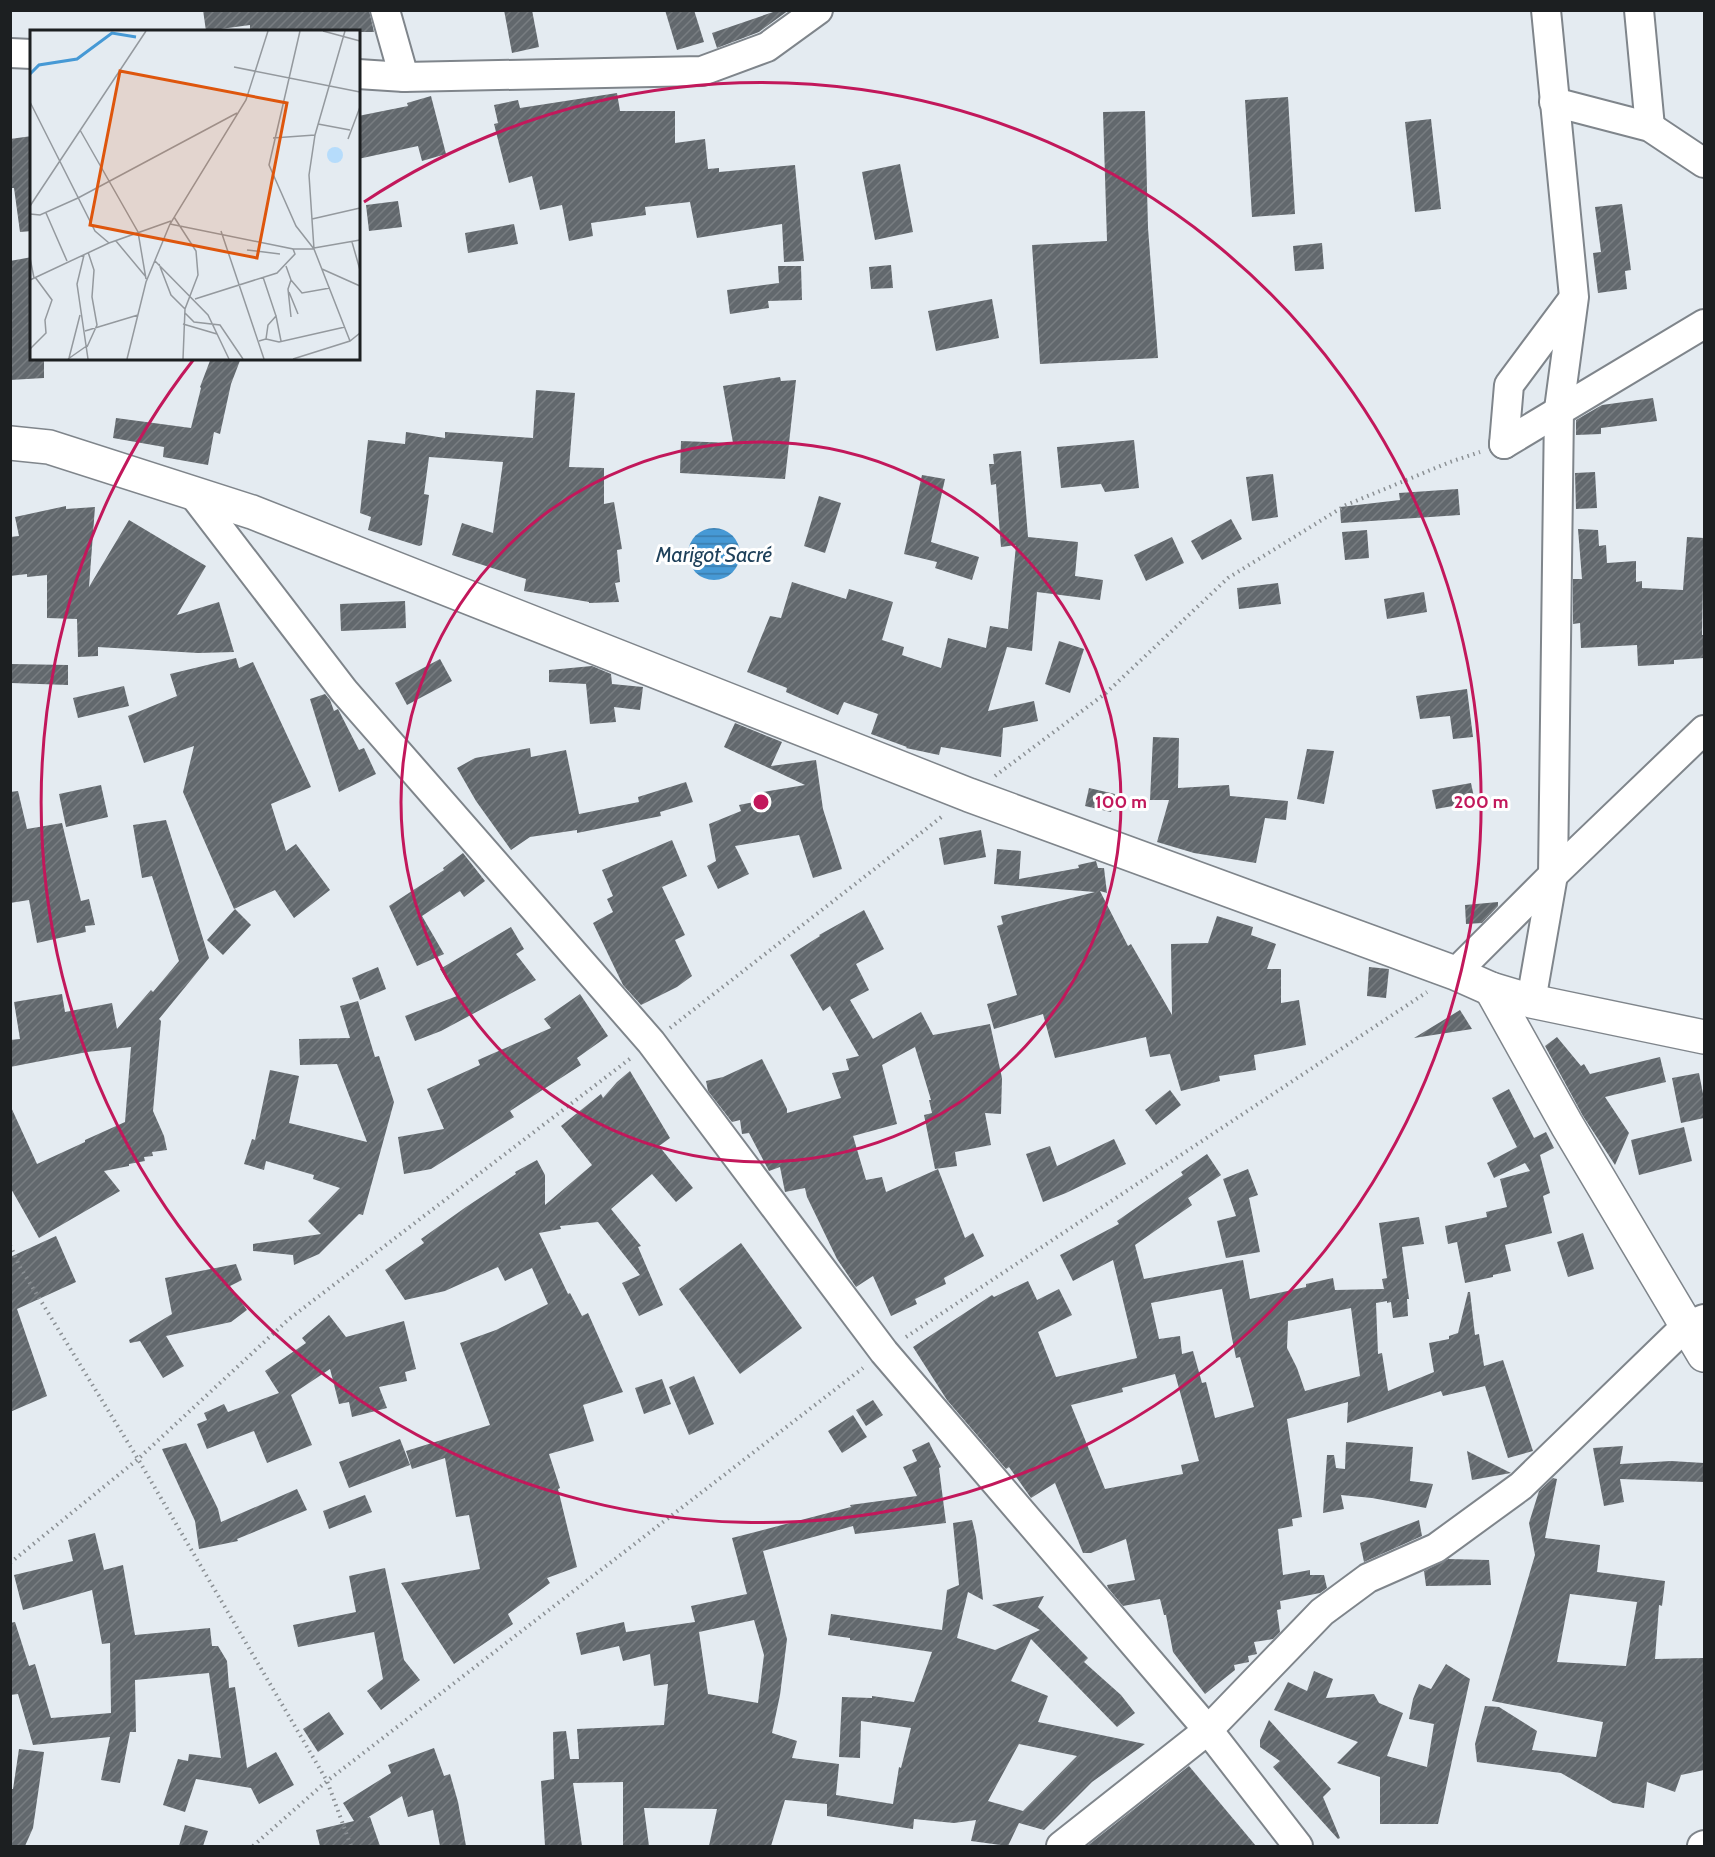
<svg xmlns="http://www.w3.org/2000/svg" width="1715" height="1857" font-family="Cabin,sans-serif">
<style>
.water{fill:url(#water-rules)}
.building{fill:url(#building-hatch);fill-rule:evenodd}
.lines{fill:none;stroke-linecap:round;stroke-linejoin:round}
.minor-casing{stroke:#7f858b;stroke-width:32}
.tertiary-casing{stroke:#7f858b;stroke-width:36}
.secondary-casing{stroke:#7f858b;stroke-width:36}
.path{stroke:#8b9094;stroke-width:4;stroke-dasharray:1.5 4.5;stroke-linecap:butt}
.minor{stroke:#fff;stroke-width:28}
.tertiary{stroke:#fff;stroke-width:33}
.secondary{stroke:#fff;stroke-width:33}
.ring{fill:none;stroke:#c2185b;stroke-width:3}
.labels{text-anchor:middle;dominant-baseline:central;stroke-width:6;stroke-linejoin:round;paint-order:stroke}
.water-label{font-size:21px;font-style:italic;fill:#1f415b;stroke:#fff}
.inset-river{fill:none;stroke:#4699d5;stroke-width:3}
.inset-road{fill:none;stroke:#94999e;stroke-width:1.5}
.view{fill:#de560d;fill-opacity:0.15;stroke:#de560d;stroke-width:3}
.inset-edge{fill:none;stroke:#1c1f21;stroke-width:3}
.centre{fill:#c2185b;stroke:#fff;stroke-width:3}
.ring-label{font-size:18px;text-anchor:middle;font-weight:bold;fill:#c2185b;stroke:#fff;stroke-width:6;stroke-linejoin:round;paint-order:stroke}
</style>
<defs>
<pattern id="water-rules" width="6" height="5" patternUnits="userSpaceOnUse" patternTransform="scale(1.5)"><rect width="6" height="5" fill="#4699d5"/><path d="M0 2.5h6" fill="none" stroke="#3a7cac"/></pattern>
<pattern id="building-hatch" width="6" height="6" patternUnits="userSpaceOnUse" patternTransform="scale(1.5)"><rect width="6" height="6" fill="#62686d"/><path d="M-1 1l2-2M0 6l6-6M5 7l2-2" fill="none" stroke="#787d81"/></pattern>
</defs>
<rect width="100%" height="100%" fill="#e4ebf1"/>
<!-- water -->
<circle class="water" cx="714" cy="554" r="26"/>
<!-- building -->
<g class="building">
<path d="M203,10H369L374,32H250V25L206,31Z"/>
<path d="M504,10H532L539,47L512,53Z"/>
<path d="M665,10H694L704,42L677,50Z"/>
<path d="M779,10H789L759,32L717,48L712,33Z"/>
<path d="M617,93L620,111H675V143L705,139L708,169L719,168V172L795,165L804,261L784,262L782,224L697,238L690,202L645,207L646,215L591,223L593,236L569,241L562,205L540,210L532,176L509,183L494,124L498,123L494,105L518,100L520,108Z"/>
<path d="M431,96L446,154L422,161L418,146L358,159V116L408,106L407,103Z"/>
<path d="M1288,97L1295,214L1252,217L1245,100Z"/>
<path d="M1145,111L1148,228L1158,358L1040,364L1032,245L1107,241L1103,112Z"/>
<path d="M1431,119L1441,209L1415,212L1405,122Z"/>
<path d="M32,136V231L20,232L14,188H10V139Z"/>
<path d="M900,164L913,232L875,240L862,172Z"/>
<path d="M398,201L402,227L369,231L366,205Z"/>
<path d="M1622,204L1631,270L1625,271L1627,289L1598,293L1593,253L1601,252L1595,207Z"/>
<path d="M514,224L518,244L468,253L465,233Z"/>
<path d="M1322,243L1324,269L1295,271L1293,246Z"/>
<path d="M32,257V358H44V378L10,380V261Z"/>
<path d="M891,265L893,288L871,289L869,267Z"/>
<path d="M778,266H801L802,300L768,301L769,308L730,314L727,290L779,283Z"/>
<path d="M992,299L999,338L936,351L928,311Z"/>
<path d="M211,358H241L231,384L220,434L214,432L208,465L163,457L164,447L113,438L116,418L191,428L201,388L200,387Z"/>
<path d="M780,377L781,381L796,380L785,479L680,473L681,441L733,443L723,386Z"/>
<path d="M536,390L575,393L569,467L604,468V504L614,502L622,549L617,550L620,582L615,583L619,602L589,603V602L524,591L526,579L452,555L462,523L493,533L503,462L429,457L424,494L429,495L422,545L419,546L368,530L371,517L360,513L368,440L405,444L406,432L445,438V432L533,438Z"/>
<path d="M1653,398L1657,421L1601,428V434L1576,435V420L1602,405Z"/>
<path d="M1134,440L1139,488L1105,492L1101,484L1061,488L1057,447Z"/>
<path d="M1021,451L1028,537L1078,542L1075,576L1103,580L1100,600L1037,592L1032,651L1007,647L988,711L1034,701L1038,721L1003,728L1001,757L941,747L939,755L906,748L907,747L871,734L878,714L844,702L838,715L786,692L787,688L747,672L770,616L781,618L792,582L846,599L849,589L893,602L882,640L904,647L902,655L941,668L948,638L986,648L990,626L1008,629L1016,545L1001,547L996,484L991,485L989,464H994L993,454Z"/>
<path d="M1595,472L1597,508L1576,509L1575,473Z"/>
<path d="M1273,474L1278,517L1252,521L1246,477Z"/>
<path d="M922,475L945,479L931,542L979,557L972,580L935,568L937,562L904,554Z"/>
<path d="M1458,489L1460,515L1341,523L1340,507L1400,500L1399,493Z"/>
<path d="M819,496L841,503L825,553L804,546Z"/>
<path d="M66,506V509L95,507L89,587L129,520L206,566L177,615L219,602L234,652L198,653L98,647V656L78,657L77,619L47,618V575L27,577V574L10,576V537L19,536L15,517Z"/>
<path d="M1231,519L1242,539L1202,560L1191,541Z"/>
<path d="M1578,529L1598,530L1599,546L1606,545L1607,563L1636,561V582L1642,581V588L1683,590L1687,537L1704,538L1702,635H1704V658L1674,660V664L1638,666L1637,645L1581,648L1580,623L1573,624V579H1582Z"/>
<path d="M1367,530L1369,558L1345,560L1342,532Z"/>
<path d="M1172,537L1184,563L1146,581L1134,555Z"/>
<path d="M1278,583L1281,604L1239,609L1237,588Z"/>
<path d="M1424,592L1427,612L1387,619L1384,599Z"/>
<path d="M405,601L406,628L341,631L340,604Z"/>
<path d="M1059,641L1084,649L1070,693L1045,684Z"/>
<path d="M236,658L239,668L253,662L311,787L271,804L286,851L296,844L330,890L294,918L275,890L234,909L183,792L194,746L144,763L128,716L177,696L170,674Z"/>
<path d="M440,659L452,681L407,705L395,683Z"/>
<path d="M11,664L68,665V685L11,683Z"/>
<path d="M592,666L611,674L612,684L643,687L640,710L614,707L616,722L590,724L586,684L549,682V670Z"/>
<path d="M124,686L129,706L78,718L73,698Z"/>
<path d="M1467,689L1473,737L1453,739L1450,716L1420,719L1416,696Z"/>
<path d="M325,694L330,700L334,711L338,709L359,750L364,748L376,774L339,792L310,699Z"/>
<path d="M735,723L782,742L771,766L816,760L823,809L842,869L813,878L799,835L735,846L749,874L718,889L707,866L716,861L709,824L741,811L739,805L764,800L763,792L805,785L724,747Z"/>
<path d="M1153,737L1179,738L1178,788L1229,785L1230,796L1288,801L1286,820L1265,818L1256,863L1194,853L1157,842L1169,800H1150Z"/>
<path d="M530,748L531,757L566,750L579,814L639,802L638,797L686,782L693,802L660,812L661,816L577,833V830L530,837L511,850L476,801L457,768L475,758Z"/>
<path d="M1307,749L1334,751L1324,804L1297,799Z"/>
<path d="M1471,783L1475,802L1436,809L1432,790Z"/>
<path d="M101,785L108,817L66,827L59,794Z"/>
<path d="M1089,788L1115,794L1111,812L1085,806Z"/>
<path d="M18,791L27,829L62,823L81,901L89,899L95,925L85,926L86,932L37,943L29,900L10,903V792Z"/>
<path d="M166,820L209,958L159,1019L161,1021L153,1111L164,1136L167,1150L152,1152L153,1156L144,1157L145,1161L129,1164V1166L104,1171L120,1191L39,1238L10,1187V1105L37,1164L85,1142V1140L125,1122L131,1047L87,1052L10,1067V1040L20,1039L14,1002L62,994L65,1012L112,1003L117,1029L151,990L153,992L179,961L152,876L142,878L133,825Z"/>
<path d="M981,830L986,857L944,865L939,838Z"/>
<path d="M672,840L687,876L662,887L685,935L675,940L692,976L677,987L641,1005L623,985L593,923L613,912L607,899L613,896L602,870Z"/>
<path d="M997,849L1021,851L1019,879L1079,868L1078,865L1096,861L1098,868H1104L1107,893L1100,891L1128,946L1131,944L1172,1015L1171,944L1208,943L1217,916L1253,927L1251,935L1276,944L1267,969H1281V1003L1299,1000L1306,1045L1254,1055L1256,1070L1219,1076L1220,1081L1181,1091L1170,1054L1150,1057L1146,1037L1055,1058L1043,1014L994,1029L987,1004L1017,995L997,926L1003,924L1001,916L1095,892L994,884Z"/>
<path d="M463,853L485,881L464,897L460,891L422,916L444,954L417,966L389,906L444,870L443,868Z"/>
<path d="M1498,902V906L1482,923L1466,924L1465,905Z"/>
<path d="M235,909L251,925L223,955L207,940Z"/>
<path d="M864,910L884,949L856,964L869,990L850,1000L873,1039L921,1012L933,1035L990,1024L1002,1078L1001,1114L985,1113L991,1145L955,1152L957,1166L935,1169L924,1115L932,1113L929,1100H931L915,1047L882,1065L897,1124L853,1136L866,1180L882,1177L886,1192L938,1169L965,1238L973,1233L984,1256L944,1278L946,1284L915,1299L917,1304L891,1316L873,1276L856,1287L854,1284L837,1259L807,1197L805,1188L785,1192L780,1167L769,1171L749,1133L742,1134L740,1120L732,1122L708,1091L706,1081L723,1077L762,1059L787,1109V1113L841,1098L832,1073L849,1070L846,1059L859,1056L830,1006L823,1011L790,955L820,936L819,935Z"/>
<path d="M511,927L524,949L516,954L536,980L441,1031L415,1041L405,1016L457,996L440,969Z"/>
<path d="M378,967L386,989L360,1000L352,978Z"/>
<path d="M1369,967L1389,969L1386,998L1367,996Z"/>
<path d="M580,994L608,1036L577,1058L581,1065L510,1111L514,1117L431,1169L404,1174L398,1137L444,1129L427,1089L480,1065L478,1060L551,1028L544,1019Z"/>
<path d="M358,1001L375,1057L379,1056L394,1102L363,1215L359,1214L319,1254L294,1265L293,1255L253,1251V1244L321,1234L308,1221L340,1188L313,1179L314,1175L266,1161L264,1170L244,1164L252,1139L255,1140L270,1070L299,1076L289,1123L367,1142L337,1064L300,1065L299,1039L350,1038L340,1006Z"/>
<path d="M1460,1010L1472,1029L1414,1038Z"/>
<path d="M1557,1037L1581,1066L1584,1064L1590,1074L1660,1057L1666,1082L1605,1097L1629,1133L1615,1165L1583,1116L1545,1046Z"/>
<path d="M630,1071L670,1138L659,1146L693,1188L676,1202L652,1174L611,1209L641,1246L638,1247L663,1305L639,1316L622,1283L640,1275L598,1222L560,1226L561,1229L539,1233L568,1294L570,1293L582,1316L588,1313L623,1392L583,1405L594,1441L549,1454L560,1488L558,1489L577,1567L547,1578L550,1583L508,1614L513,1624L454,1664L401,1583L480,1569L469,1515L456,1517L445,1458L412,1469L406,1451L490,1425L460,1343L496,1330L548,1304L532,1268L505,1281L498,1267L445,1291L405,1300L385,1270L424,1243L421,1239L466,1207L516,1174L515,1172L537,1160L545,1175V1205L592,1165L561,1126L601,1094L603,1098L617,1082Z"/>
<path d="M1699,1073L1704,1099V1118L1681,1123L1672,1078Z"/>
<path d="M1509,1089L1534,1138L1546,1132L1554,1148L1540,1155L1550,1193L1543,1196L1552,1233L1505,1245L1511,1271L1493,1275V1277L1465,1283L1457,1242L1448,1244L1445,1226L1487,1217L1486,1212L1507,1207L1500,1179L1530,1171L1525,1163L1494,1178L1487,1163L1517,1147L1492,1098Z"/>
<path d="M1170,1090L1181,1105L1156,1125L1145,1110Z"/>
<path d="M1684,1127L1692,1161L1639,1175L1631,1140Z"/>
<path d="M1114,1139L1126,1164L1066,1193L1043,1202L1026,1154L1050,1146L1057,1166Z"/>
<path d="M1207,1154L1221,1175L1188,1198L1192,1205L1135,1245L1144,1279L1243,1260L1250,1299L1306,1287V1284L1333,1278L1335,1290L1384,1289L1382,1279L1387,1278L1379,1223L1419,1217L1424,1244L1402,1247L1409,1299H1407L1408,1316L1393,1318L1391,1302L1387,1303V1301L1376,1303L1378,1354L1382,1353L1388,1391L1434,1372L1429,1343L1449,1339V1336L1458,1333L1468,1292H1470L1475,1335L1479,1334L1484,1366L1503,1360L1533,1451L1508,1458L1485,1386L1443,1396L1441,1391L1347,1423L1348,1402L1287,1419L1302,1517L1292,1519L1293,1526L1278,1529L1283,1575L1310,1570V1575H1324L1327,1588L1320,1593L1280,1601L1281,1609L1277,1610L1280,1632L1273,1639L1254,1642L1257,1654L1248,1656L1249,1662L1234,1665L1235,1670L1205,1694L1173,1652L1166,1615H1164L1160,1599L1123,1606L1108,1588L1107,1585L1135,1580L1126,1539L1091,1553H1083L1055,1483L1031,1498L1009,1467L1006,1469L947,1400L913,1347L992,1295L994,1297L1028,1281L1037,1300L1059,1289L1072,1315L1038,1332L1056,1377L1137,1358L1113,1260L1073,1281L1060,1255L1119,1224L1117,1221L1183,1175L1181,1172ZM1222,1289L1236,1358L1240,1357L1254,1407L1215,1418L1206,1382L1202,1383L1193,1351L1182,1354L1180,1336L1159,1339L1151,1303ZM1351,1308L1360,1376L1305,1391L1297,1368L1287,1348L1288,1321ZM1175,1374L1199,1461L1181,1465L1183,1474L1105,1489L1071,1405L1123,1392L1122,1388Z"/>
<path d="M1248,1169L1258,1195L1249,1198L1260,1252L1226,1258L1217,1221L1236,1216L1223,1179Z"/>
<path d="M1583,1233L1594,1269L1568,1277L1557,1242Z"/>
<path d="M56,1236L76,1282L17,1309L47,1396L10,1412V1257Z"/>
<path d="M741,1243L802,1328L740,1374L679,1289Z"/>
<path d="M236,1264L242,1280L230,1286L247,1310L231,1322L166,1336L184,1366L163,1378L140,1341L130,1343L129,1340L172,1314L165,1278Z"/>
<path d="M329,1315L346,1337L404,1321L416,1369L405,1372L407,1381L379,1387L387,1408L352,1417L349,1402L339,1404L330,1369L291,1395L312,1445L267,1463L254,1431L207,1449L197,1424L207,1420L204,1413L224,1404L228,1412L279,1393L265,1371L306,1343L302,1338Z"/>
<path d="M694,1376L714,1424L689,1435L669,1387Z"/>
<path d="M662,1379L671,1404L644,1414L635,1388Z"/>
<path d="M873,1400L883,1415L866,1426L856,1410Z"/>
<path d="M853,1415L867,1437L842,1453L828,1431Z"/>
<path d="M400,1439L410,1465L349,1488L339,1462Z"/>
<path d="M929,1442L941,1467L939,1468L946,1523L855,1534L853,1526L763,1551L787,1639L780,1695L772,1733L797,1741L792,1758L839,1764L836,1795L893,1804L899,1767L901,1768L911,1728L861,1721L860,1758L839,1757L842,1697L872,1698V1696L914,1702L932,1652L850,1640V1638L828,1635L831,1614L942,1630L947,1590L959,1585L953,1523L972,1520L976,1536L983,1600L968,1592L957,1638L995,1650L1040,1630L992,1605L1044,1596L1038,1607L1088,1658L1084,1662L1121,1695L1135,1713L1117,1727L1031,1639L1011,1681L1048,1696L1038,1722L1145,1744L1092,1782L1044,1830L1019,1823L1008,1846L971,1841L976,1820L954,1823L914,1819L913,1829L827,1816V1804L785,1800L771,1846H709L717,1809L644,1808L649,1846H623V1782L573,1783L582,1846H545L541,1781L554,1779L553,1732L566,1731L570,1759H579L577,1729L664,1725L668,1684L654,1686L650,1654L623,1661L619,1646L581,1655L576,1633L624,1622L626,1632L695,1622L691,1606L747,1594L732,1538L851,1507L850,1505L917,1496L903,1467L917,1461L912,1450ZM754,1620L764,1655L758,1703L708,1694L699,1632ZM1019,1744L1077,1756L1023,1811L988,1801Z"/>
<path d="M1346,1442L1413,1447L1410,1481L1433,1484L1426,1508L1372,1498L1341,1495L1344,1509L1323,1513L1327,1455H1334L1336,1468L1345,1469Z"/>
<path d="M186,1443L218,1509L221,1522L297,1489L307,1510L237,1539L238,1541L199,1549L195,1521L162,1449Z"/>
<path d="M1623,1446L1620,1464L1671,1461L1704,1463V1482L1620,1479L1624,1502L1604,1506L1593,1448Z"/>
<path d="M1467,1451L1511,1473L1472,1480Z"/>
<path d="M1553,1478L1557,1479L1545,1538L1600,1545L1597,1572L1665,1581L1662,1606L1659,1605L1655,1659L1704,1658V1770L1681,1775L1675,1792L1647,1782L1644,1808L1613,1803L1561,1773L1477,1762L1475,1744L1485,1706L1499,1707L1537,1731L1532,1750L1596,1757L1603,1722L1492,1701L1535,1555L1529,1523L1539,1491ZM1570,1594L1637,1602L1626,1666L1557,1662Z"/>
<path d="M365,1495L372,1512L329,1529L323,1511Z"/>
<path d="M1419,1520L1422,1536L1364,1562L1360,1543Z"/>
<path d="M95,1533L104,1570L123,1565L135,1635L210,1628L212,1646H218L227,1661L229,1688L235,1687L247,1768L276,1752L294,1785L259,1804L251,1788L196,1779L185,1812L163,1805L178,1759L188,1761L189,1754L221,1758L209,1673L135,1680L136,1732H130L120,1783L101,1780L110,1737L33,1745L18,1694L10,1695V1623L15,1622L29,1666L35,1664L51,1718L111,1713L110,1643L102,1644L92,1590L23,1610L14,1575L73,1561L68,1540Z"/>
<path d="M1448,1559L1489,1560L1491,1585L1426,1586L1424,1571Z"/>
<path d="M385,1568L404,1660L420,1680L381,1710L367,1691L383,1679L374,1632L298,1647L293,1625L356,1612L349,1576Z"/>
<path d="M1446,1664L1470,1679L1438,1824H1380V1777L1337,1763L1358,1742L1274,1710L1288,1682L1307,1691L1314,1671L1333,1679L1326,1698L1374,1694L1379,1703L1403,1713L1387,1756L1427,1767L1434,1724L1409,1719L1413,1699L1419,1684L1431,1689Z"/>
<path d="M329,1712L344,1734L318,1752L303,1729Z"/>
<path d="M1269,1720L1331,1789L1323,1797L1340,1838L1338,1839L1273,1767L1280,1761L1260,1747V1740Z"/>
<path d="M434,1748L444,1776L450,1774L458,1802L466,1846H440L433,1810L408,1817L402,1796L367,1818L370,1817L380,1846H320L316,1830L354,1821L343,1803L391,1773L388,1765Z"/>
<path d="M19,1749L44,1752L33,1828L25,1846H10V1789H13Z"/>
<path d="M1189,1766L1256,1846H1087Z"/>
<path d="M185,1825L208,1831L203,1846H179Z"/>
</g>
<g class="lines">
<defs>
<g id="minor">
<path d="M385,10L404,77"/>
<path d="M1639,10L1650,127"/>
<path d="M10,53L32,54"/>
<path d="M358,74L404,77L702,71L767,47L818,10"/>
<path d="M1554,102L1650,127L1704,163"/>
<path d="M1504,444L1704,324"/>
<path d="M1504,444L1509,385L1573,299"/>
<path d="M193,494L344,691L651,1042L884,1352L1208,1730L1298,1846"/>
<path d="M1455,973L1553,875L1704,730"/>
<path d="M1531,1001L1553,875L1559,409L1574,297L1546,10"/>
<path d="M1061,1846L1208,1730L1322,1612L1368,1578L1436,1548L1521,1486L1686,1326L1704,1319"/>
<path d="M1702,1846L1704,1845"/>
</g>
<path id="tertiary" d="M1491,989L1567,1125L1704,1355"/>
<path id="secondary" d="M10,443L49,447L252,512L969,795L1455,973L1491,989L1531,1001L1704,1037"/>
</defs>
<!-- minor casing -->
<use href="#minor" class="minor-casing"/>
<!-- tertiary casing -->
<use href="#tertiary" class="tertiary-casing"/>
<!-- secondary casing -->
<use href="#secondary" class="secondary-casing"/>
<!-- path -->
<g class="path">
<path d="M995,776L1106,693L1228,578L1346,505L1450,462L1480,452"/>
<path d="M670,1028L944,815"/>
<path d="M10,1245L20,1267L138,1459L327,1781L351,1846"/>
<path d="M906,1337L1427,992"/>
<path d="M10,1563L138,1459L289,1319L631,1058"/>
<path d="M253,1846L327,1781L863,1368"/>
</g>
<!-- minor -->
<use href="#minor" class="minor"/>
<!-- tertiary -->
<use href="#tertiary" class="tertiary"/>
<!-- secondary -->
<use href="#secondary" class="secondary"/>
</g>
<!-- distance rings -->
<g class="ring">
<circle cx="761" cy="802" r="360"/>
<path d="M364 202A720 720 0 1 1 194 359"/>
</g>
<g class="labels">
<!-- water labels -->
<g class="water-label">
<text x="714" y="554">Marigot Sacré</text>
</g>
</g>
<!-- overview -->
<g transform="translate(30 30)">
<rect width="330" height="330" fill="#e4ebf1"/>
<path d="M297 125a8 8 0 1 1 16 0a8 8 0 1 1-16 0Z" fill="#b6dcfb"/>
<path class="inset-river" d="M0,44L9,35L47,29L82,3L106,7"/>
<path class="inset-road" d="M270,1L239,135L266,196L284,219M293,1L330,11M315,1L285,105L279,145L284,219L320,311M204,37L330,62M0,72L65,201L79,213M288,94L320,100M50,100L108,202L116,249M243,108L285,105M318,109L330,77M0,176L116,1M16,183L37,231M0,184L10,185L48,168L207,83M144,187L166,221L168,245L155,279L153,329M282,189L330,178M140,194L263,219L265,224L247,243L165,269M191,201L234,329M86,211L116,247M322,212L330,240M284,218L330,210M263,219H284M217,220L250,224M54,225L47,254L58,329M0,228L4,248M125,231L178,285L199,329M129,234L141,265L155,279M256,236L261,250L258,259L261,287M292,239L330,256M0,250L79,213L141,191M261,250L272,263L300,258M259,262L268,284M155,283L164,292L190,295L213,329M246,286L251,311M153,294L187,304M55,301L108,285M236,309L249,312L315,297M229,311L236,309L238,295L246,286L233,247M57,317L67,295L62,267L64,240L58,222M0,319L16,303L15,290L22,270L5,247M39,328L50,285M38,329L58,315M97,329L116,252L140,194L216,70L238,1M263,329L320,311L330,303"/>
<path class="view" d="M90,41L257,73L227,228L60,195Z"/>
<rect width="330" height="330" class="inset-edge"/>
</g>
<circle cx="761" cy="802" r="9" class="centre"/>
<g class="ring-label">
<text x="1121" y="808">100 m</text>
<text x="1481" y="808">200 m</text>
</g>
<!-- border -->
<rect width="1715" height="1857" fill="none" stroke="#1c1f21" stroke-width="24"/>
</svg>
